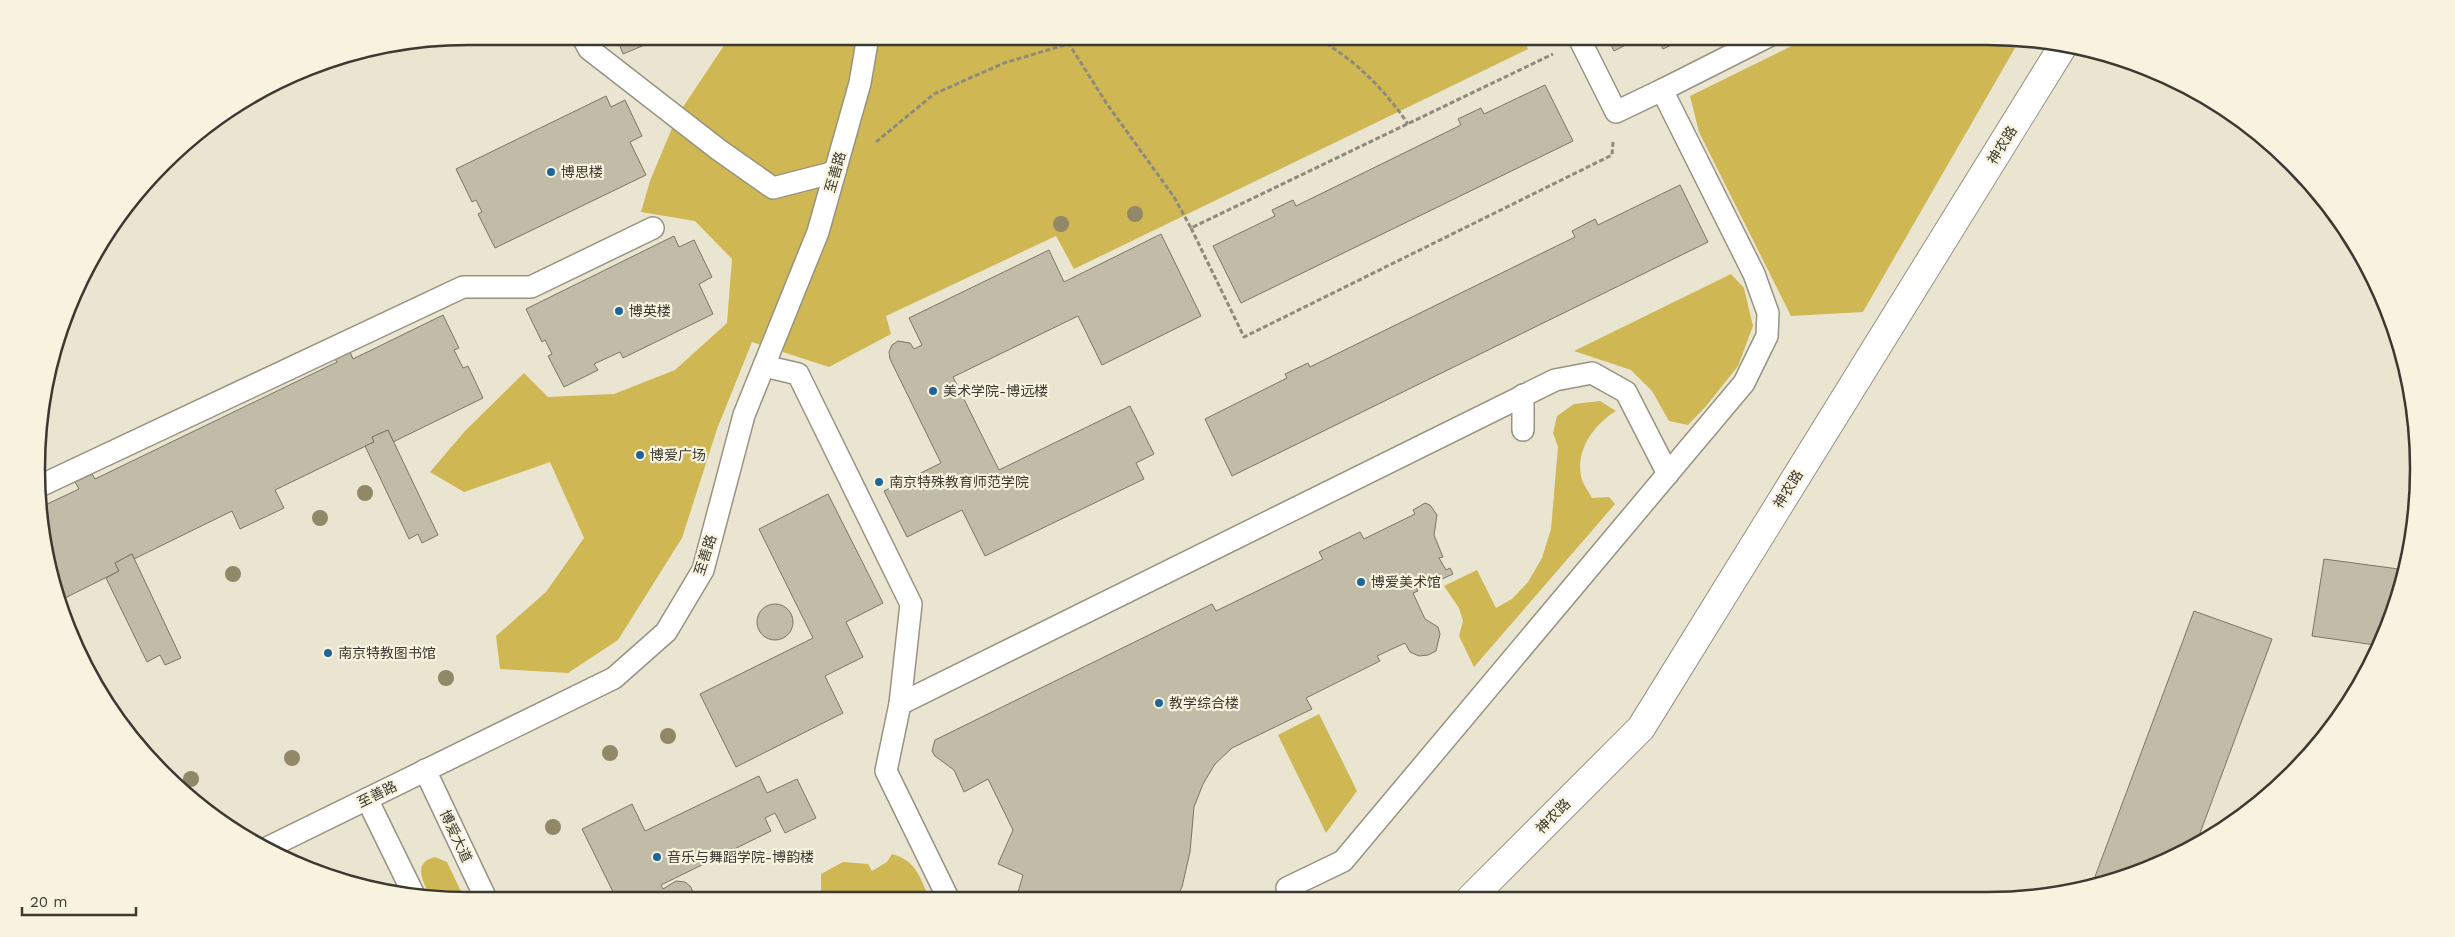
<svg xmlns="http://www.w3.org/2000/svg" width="2455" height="937" font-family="'Work Sans','Noto Sans SC',sans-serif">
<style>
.green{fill:#cfb753}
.building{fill:#c1bca8;stroke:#7a7663}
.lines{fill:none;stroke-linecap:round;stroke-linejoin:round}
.service-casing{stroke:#989380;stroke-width:24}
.tertiary-casing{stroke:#989380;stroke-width:30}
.path{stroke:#8e8b7d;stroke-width:3;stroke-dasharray:5 2.5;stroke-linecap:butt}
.service{stroke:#fff;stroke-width:21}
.tertiary{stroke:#fff;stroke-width:28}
.tree{fill:#908866}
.poi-dot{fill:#206599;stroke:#f7f3de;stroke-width:2}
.labels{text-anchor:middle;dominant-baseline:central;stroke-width:4.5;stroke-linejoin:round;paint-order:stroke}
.street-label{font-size:14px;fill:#3b3931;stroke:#f7f3de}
.poi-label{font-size:14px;fill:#3b3931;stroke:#f7f3de;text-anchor:start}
.rim{fill:none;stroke:#3b3931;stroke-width:2.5}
</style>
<rect width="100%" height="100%" fill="#eae5d1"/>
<!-- green -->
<g class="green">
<path d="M757,36H1522L1528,49L1074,269L1056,236L886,316L891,334L829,367L752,342L717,429L682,538L618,640L568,673L500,669L496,636L546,592L584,538L550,462L464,492L430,472L465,431L524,373L548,397L614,394L675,370L727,323L732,259L695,221L641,212L650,181L677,116L725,44Z"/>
<path d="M1812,36H1986L2019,41L1863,312L1791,316L1699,132L1690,96Z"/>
<path d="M1731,274L1744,288L1753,326L1738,366L1707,405L1688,425L1669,421L1652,391L1631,370L1574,351Z"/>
<path d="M1600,401L1616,411C1593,425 1574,452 1582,480C1584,486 1589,492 1592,498L1609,497L1615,504L1474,667L1459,636L1463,621L1459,608L1444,586L1477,570L1496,608L1512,599L1528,582L1542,558L1551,529L1558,447L1553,433L1557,416L1574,404Z"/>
<path d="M1319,714L1357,791L1326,833L1278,735Z"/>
<path d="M892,854C917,861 920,878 930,900H858L856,896L848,900H821V874L843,862L868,864L872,871L887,862Z"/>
<path d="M435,857L447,862L465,900L430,896C423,881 412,863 435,857Z"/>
</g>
<!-- building -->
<g class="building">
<path d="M616,36H666L623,54Z"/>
<path d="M1606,36H1643L1614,51Z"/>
<path d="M1657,36H1690L1663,49Z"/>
<path d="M1545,85L1573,141L1241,303L1213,246L1275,216L1272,210L1293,200L1296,206L1461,125L1458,119L1481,108L1484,114Z"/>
<path d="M606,96L611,107L625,100L642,136L630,142L646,175L495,248L478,214L482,212L476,200L472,202L456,169Z"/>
<path d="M1680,185L1708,242L1232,476L1205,419L1287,378L1285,374L1308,363L1310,367L1575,237L1572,231L1595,219L1598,225Z"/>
<path d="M1161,234L1201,316L1102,365L1078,316L953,377L999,470L1130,406L1154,454L1136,463L1144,479L985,556L962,510L907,537L884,491L941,463L890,359L889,352L892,345L898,341L910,343L914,349L922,345L909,318L1049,250L1064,282Z"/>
<path d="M674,236L679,247L694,240L712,277L699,284L713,314L623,358L620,352L594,364L598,370L564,387L548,356L552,354L545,340L542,342L526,309Z"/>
<path d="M443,315L459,348L454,350L463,368L468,366L483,398L393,442L388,430L372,437L374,442L275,490L284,508L240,529L232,511L134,559L132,554L115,563L119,571L59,601L45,553L43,506L79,489L75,482L92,474L95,479L337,362L335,359L350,352L353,359Z"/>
<path d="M388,430L438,535L422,543L418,534L409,539L365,446L374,442L372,437Z"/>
<path d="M828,494L883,603L846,622L863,657L825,676L843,713L736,767L700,694L813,638L759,529Z"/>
<path d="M1425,503L1430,505L1437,515L1434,535L1443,557L1439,558L1446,570L1450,568L1453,574L1442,579L1439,574L1415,585L1418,591L1413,593L1425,619L1438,627L1440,634L1436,651L1428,655L1419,656L1410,652L1405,643L1377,656L1380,661L1306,698L1312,709L1232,748L1215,764L1203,784L1194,807L1190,852L1182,887L1176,899H1016L1023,875L998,864L1013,830L988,779L964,792L954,770L935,756L932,751L935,740L1212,604L1216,611L1323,559L1319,552L1360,532L1364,539L1415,514L1413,510Z"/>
<path d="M132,554L181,658L165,665L160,655L147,662L106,578L119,571L115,563Z"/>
<path d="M2324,559L2406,570L2404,581L2375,645L2312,636Z"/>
<circle cx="775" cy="622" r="18"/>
<path d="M2194,611L2272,639L2196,844L2177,856L2093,882Z"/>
<path d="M759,776L767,793L797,779L816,818L785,833L775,813L765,818L771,831L661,885L663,889L676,881L685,882L691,887L695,900H617L582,829L632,804L645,831Z"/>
</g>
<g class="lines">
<defs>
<g id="service">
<path d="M582,36L589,49L719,150L773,188L835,172"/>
<path d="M1662,90L1769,36"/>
<path d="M764,366L798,374L911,604L900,704"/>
<path d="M1523,430V395"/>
<path d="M42,485L463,287H531L653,228"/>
<path d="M425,770L487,901"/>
<path d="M367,799L413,893"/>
<path d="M265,849L614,678L666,632L703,570L744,415L818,232L860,83L868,36"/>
<path d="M1292,899L1287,888L1343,861L1744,383L1767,336L1768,313L1754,274L1662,90L1616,112L1578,36"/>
<path d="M949,900L886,771L900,704L1555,380L1592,373L1626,392L1668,474"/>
</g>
<path id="tertiary" d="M1471,898L1641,728L2063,46"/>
</defs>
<!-- service casing -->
<use href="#service" class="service-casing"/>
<!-- tertiary casing -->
<use href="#tertiary" class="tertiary-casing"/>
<!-- path -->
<g class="path">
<path d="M1064,36L1107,104L1174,197L1191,228L1553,54"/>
<path d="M1313,36C1352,57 1383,87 1408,124"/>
<path d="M876,142L934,94L1004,63L1095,36"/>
<path d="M1191,228L1244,337L1612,155L1613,142"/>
</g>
<!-- service -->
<use href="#service" class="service"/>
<!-- tertiary -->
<use href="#tertiary" class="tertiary"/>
</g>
<!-- trees -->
<g class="tree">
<circle cx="1135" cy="214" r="8"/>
<circle cx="1061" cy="224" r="8"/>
<circle cx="365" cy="493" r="8"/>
<circle cx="320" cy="518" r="8"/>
<circle cx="233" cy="574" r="8"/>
<circle cx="446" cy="678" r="8"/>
<circle cx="668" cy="736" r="8"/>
<circle cx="610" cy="753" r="8"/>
<circle cx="292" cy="758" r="8"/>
<circle cx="191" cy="779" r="8"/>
<circle cx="553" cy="827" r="8"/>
</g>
<!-- markers -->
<g class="poi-dot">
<circle cx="551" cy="172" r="5"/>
<circle cx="619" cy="311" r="5"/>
<circle cx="933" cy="391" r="5"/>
<circle cx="640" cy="455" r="5"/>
<circle cx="879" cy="482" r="5"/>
<circle cx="1361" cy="582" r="5"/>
<circle cx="328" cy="653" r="5"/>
<circle cx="1159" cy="703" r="5"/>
<circle cx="657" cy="857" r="5"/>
</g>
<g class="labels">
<!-- street labels -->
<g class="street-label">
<text transform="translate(2002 145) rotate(-58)">神农路</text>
<text transform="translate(835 172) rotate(-74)">至善路</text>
<text transform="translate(1788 489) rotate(-58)">神农路</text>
<text transform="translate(705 555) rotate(-72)">至善路</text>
<text transform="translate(377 794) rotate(-26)">至善路</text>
<text transform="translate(1553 816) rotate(-45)">神农路</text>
<text transform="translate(456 836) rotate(65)">博爱大道</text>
</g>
<!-- poi labels -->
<g class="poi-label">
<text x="561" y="172">博思楼</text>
<text x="629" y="311">博英楼</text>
<text x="943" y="391">美术学院-博远楼</text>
<text x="650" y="455">博爱广场</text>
<text x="889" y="482">南京特殊教育师范学院</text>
<text x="1371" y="582">博爱美术馆</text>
<text x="338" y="653">南京特教图书馆</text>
<text x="1169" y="703">教学综合楼</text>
<text x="667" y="857">音乐与舞蹈学院-博韵楼</text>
</g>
</g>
<!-- crop -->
<path d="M0 0H2455V937H0ZM468 45H1987A423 423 0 0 1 2410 468V469A423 423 0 0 1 1987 892H468A423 423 0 0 1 45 469V468A423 423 0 0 1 468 45Z" fill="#f7f3de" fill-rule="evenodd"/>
<path class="rim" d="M468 45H1987A423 423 0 0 1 2410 468V469A423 423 0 0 1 1987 892H468A423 423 0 0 1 45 469V468A423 423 0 0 1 468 45Z"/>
<!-- scale -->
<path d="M22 907v8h114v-8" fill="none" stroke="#3b3931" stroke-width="2.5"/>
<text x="30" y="907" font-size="15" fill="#3b3931" stroke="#f7f3de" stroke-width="4" paint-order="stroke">20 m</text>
</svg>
